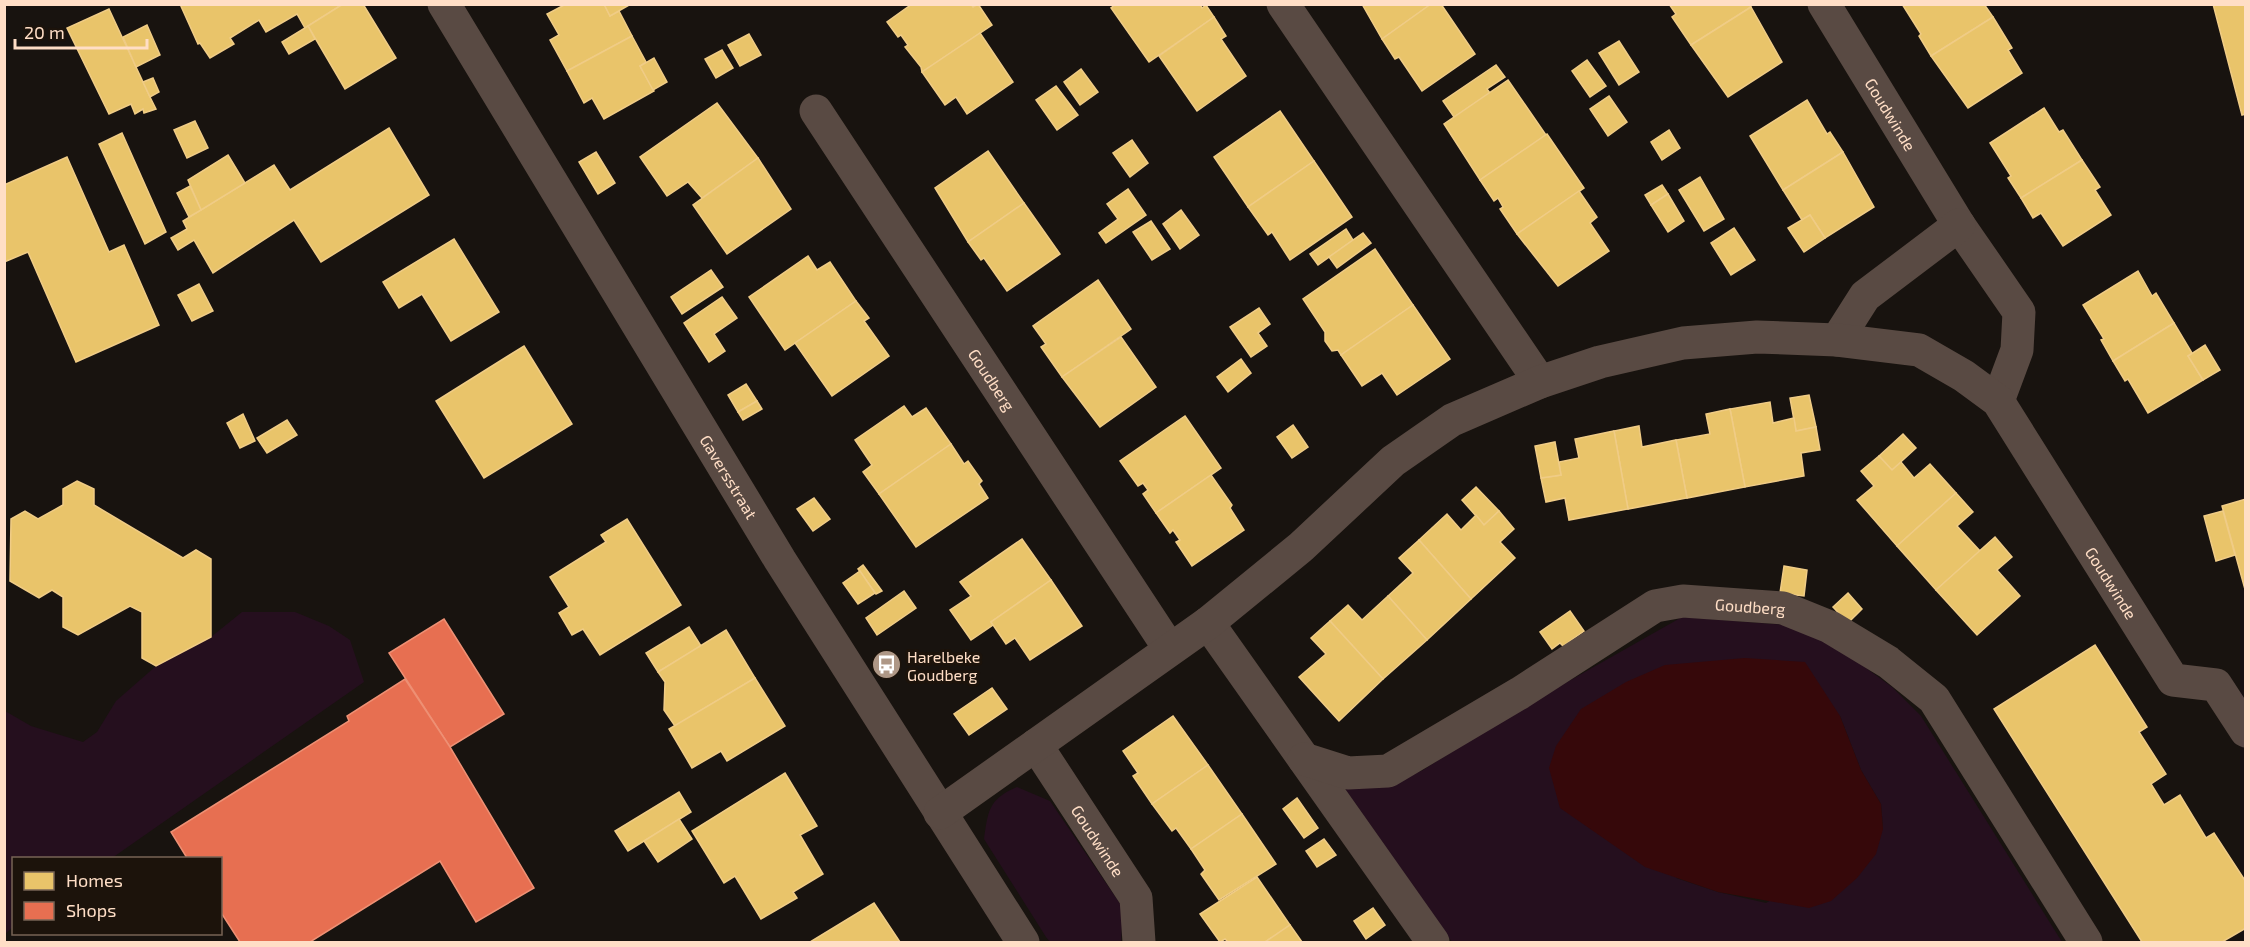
<svg xmlns="http://www.w3.org/2000/svg" width="2250" height="947" font-family="'Exo 2',sans-serif">
<style>
.green{fill:#250f1e;fill-rule:evenodd}
.water{fill:#36080a}
.homes{fill:#e9c46a;stroke:#f0cc86;stroke-width:1.5}
.shops{fill:#e76f51;stroke:#ee9074;stroke-width:1.5}
.lines{fill:none;stroke-linecap:round;stroke-linejoin:round}
.street{stroke:#594a43;stroke-width:33}
.labels{text-anchor:middle;dominant-baseline:central;stroke-width:6;stroke-linejoin:round;paint-order:stroke}
.street-label{font-size:16px;fill:#ffdec6;stroke:#1c130b}
.poi-label{font-size:16px;fill:#ffdec6;stroke:#1c130b;text-anchor:start}
</style>
<rect width="100%" height="100%" fill="#18130f"/>
<!-- green -->
<g class="green">
<path d="M242,612H295L329,626L350,640L364,682L112,858H14L13,927L5,934V711L31,726L83,742L97,732L116,701L156,666L211,637Z"/>
<path d="M1682,617L1801,626L1825,638L1892,687L1921,716L2062,942H1452L1343,786L1386,787L1423,770L1507,716ZM1840,716L1861,770L1881,804L1883,829L1766,903L1718,892L1676,878Z"/>
<path d="M1017,787L1050,801L1123,908L1121,942H1050L1046,937L984,839C988,812 988,799 1017,787Z"/>
</g>
<!-- water -->
<path class="water" d="M1745,658L1805,662L1840,716L1861,770L1881,804L1883,829L1876,854L1857,878L1831,901L1809,908L1718,892L1645,867L1560,808L1549,768L1556,746L1581,709L1626,682L1665,665Z"/>
<!-- homes -->
<g class="homes">
<path d="M180,4H343L305,28L297,14L266,32L259,20L230,38L234,44L210,58L200,43L198,44Z"/>
<path d="M343,4H363L396,58L345,89L308,26Z"/>
<path d="M566,4H604L610,16L619,11L632,36L567,71L550,40L559,35L547,14Z"/>
<path d="M604,4H631L610,16Z"/>
<path d="M912,4H971L973,7L978,4L992,25L922,72L921,67L905,47L908,45L901,35L898,37L887,22Z"/>
<path d="M1116,4H1200L1202,8L1206,5L1214,17L1149,62L1111,8Z"/>
<path d="M1362,4H1431L1382,39Z"/>
<path d="M1431,4H1441L1475,54L1422,91L1399,57L1395,59L1382,39Z"/>
<path d="M1669,4H1749L1751,7L1691,45L1672,17L1676,14Z"/>
<path d="M1902,4H1984L1993,17L1931,56L1919,36L1921,34Z"/>
<path d="M2213,4H2246V114L2242,115Z"/>
<path d="M1751,7L1782,62L1728,97L1691,45Z"/>
<path d="M109,9L150,97L156,109L144,113L143,109L135,114L131,104L109,114L67,28Z"/>
<path d="M1214,17L1226,36L1221,39L1246,76L1197,111L1159,56Z"/>
<path d="M1993,17L2012,48L2008,50L2022,73L1968,108L1931,56Z"/>
<path d="M147,25L160,55L136,67L123,37Z"/>
<path d="M308,26L315,39L289,54L282,42Z"/>
<path d="M980,33L1013,82L967,114L956,97L945,105L922,72Z"/>
<path d="M749,34L761,55L740,66L728,45Z"/>
<path d="M632,36L646,62L640,66L654,91L604,119L592,98L584,103L567,71Z"/>
<path d="M1619,41L1639,72L1619,85L1599,53Z"/>
<path d="M722,50L733,68L716,78L705,59Z"/>
<path d="M654,58L667,82L653,90L640,66Z"/>
<path d="M1587,60L1606,86L1590,97L1572,71Z"/>
<path d="M1496,65L1505,77L1487,89L1490,93L1454,117L1443,101Z"/>
<path d="M1081,69L1098,92L1080,105L1064,82Z"/>
<path d="M153,78L159,92L150,97L143,82Z"/>
<path d="M1508,80L1546,135L1480,180L1444,124Z"/>
<path d="M1056,86L1078,115L1057,130L1036,100Z"/>
<path d="M1609,96L1627,122L1608,136L1590,109Z"/>
<path d="M1807,100L1827,134L1830,132L1843,152L1783,190L1750,136Z"/>
<path d="M717,103L758,158L702,198L688,182L667,196L640,157Z"/>
<path d="M2044,108L2059,132L2063,130L2082,160L2021,198L2008,178L2011,176L1990,143Z"/>
<path d="M1280,111L1314,161L1248,207L1214,157Z"/>
<path d="M195,121L208,148L187,158L174,130Z"/>
<path d="M389,128L429,195L321,262L294,220L213,273L194,240L178,250L171,238L187,229L183,221L274,165L290,190Z"/>
<path d="M1669,130L1680,148L1662,160L1651,142Z"/>
<path d="M122,133L166,232L145,244L99,144Z"/>
<path d="M1547,134L1584,188L1517,234L1500,209L1503,207L1498,198L1494,201L1480,180Z"/>
<path d="M1132,140L1148,163L1130,177L1113,153Z"/>
<path d="M988,151L1024,203L968,242L935,188Z"/>
<path d="M596,152L615,183L598,194L579,162Z"/>
<path d="M1843,152L1874,207L1825,238L1810,215L1802,220L1783,190Z"/>
<path d="M228,155L245,183L201,210L188,180Z"/>
<path d="M67,157L109,252L124,245L159,325L76,362L28,252L4,262V185Z"/>
<path d="M758,158L791,209L727,254L693,205Z"/>
<path d="M2082,160L2100,187L2095,190L2111,215L2063,246L2041,213L2033,218L2021,198Z"/>
<path d="M1314,161L1352,217L1290,260L1272,232L1268,235L1248,207Z"/>
<path d="M1700,177L1724,219L1704,231L1679,190Z"/>
<path d="M1662,185L1668,194L1651,205L1645,195Z"/>
<path d="M190,186L201,210L189,217L177,193Z"/>
<path d="M1128,189L1146,215L1106,243L1099,233L1118,219L1107,204Z"/>
<path d="M1579,191L1597,217L1590,223L1609,251L1558,286L1517,234Z"/>
<path d="M1668,194L1684,221L1668,232L1651,205Z"/>
<path d="M1024,203L1060,254L1007,291L984,258L981,260L968,242Z"/>
<path d="M1181,210L1199,235L1180,249L1163,224Z"/>
<path d="M1810,215L1825,238L1804,252L1788,228Z"/>
<path d="M1151,221L1170,249L1152,260L1133,232Z"/>
<path d="M1734,228L1755,260L1731,275L1711,243Z"/>
<path d="M1346,229L1353,240L1318,265L1310,254Z"/>
<path d="M1363,233L1371,243L1337,268L1329,257Z"/>
<path d="M454,239L499,312L451,341L422,294L399,308L383,282Z"/>
<path d="M1375,249L1413,305L1341,355L1338,350L1332,351L1325,341V332L1303,299Z"/>
<path d="M808,256L817,270L830,262L856,301L785,350L749,297Z"/>
<path d="M711,270L723,287L682,314L671,297Z"/>
<path d="M2138,271L2152,296L2156,293L2174,323L2113,361L2101,340L2104,339L2083,305Z"/>
<path d="M1098,280L1131,329L1062,377L1041,347L1046,344L1033,326Z"/>
<path d="M199,284L213,311L192,321L178,295Z"/>
<path d="M722,297L737,318L714,334L725,351L709,362L684,323Z"/>
<path d="M856,301L869,318L864,321L889,356L832,396L795,343Z"/>
<path d="M1413,305L1450,359L1397,395L1382,373L1362,386L1341,355Z"/>
<path d="M1259,308L1270,324L1258,333L1267,346L1251,357L1230,327Z"/>
<path d="M2174,323L2192,353L2188,356L2203,380L2148,413L2128,379L2125,381L2113,361Z"/>
<path d="M1121,337L1156,387L1100,427L1062,377Z"/>
<path d="M2205,345L2220,370L2203,380L2188,356Z"/>
<path d="M524,346L572,424L484,478L436,401Z"/>
<path d="M1241,359L1251,373L1228,392L1217,377Z"/>
<path d="M746,384L757,401L738,412L728,395Z"/>
<path d="M1809,395L1816,427L1796,431L1790,398Z"/>
<path d="M757,401L762,409L743,420L738,412Z"/>
<path d="M1770,402L1773,423L1794,418L1796,431L1816,427L1820,450L1801,453L1804,476L1745,487L1730,409Z"/>
<path d="M904,406L912,417L926,408L951,444L879,494L863,472L872,465L855,440Z"/>
<path d="M1730,409L1745,487L1687,498L1676,440L1710,434L1706,414Z"/>
<path d="M243,414L255,441L240,448L227,423Z"/>
<path d="M1185,416L1221,468L1156,513L1143,494L1148,490L1143,483L1138,486L1120,461Z"/>
<path d="M287,420L297,435L267,453L257,438Z"/>
<path d="M1293,425L1308,447L1292,458L1277,437Z"/>
<path d="M1639,426L1642,447L1676,440L1687,498L1628,509L1614,431Z"/>
<path d="M1614,431L1628,509L1569,520L1565,498L1546,502L1541,478L1561,475L1559,462L1579,458L1575,439Z"/>
<path d="M1903,434L1916,448L1892,470L1879,456Z"/>
<path d="M1555,442L1561,475L1541,478L1535,446Z"/>
<path d="M951,444L964,464L968,461L982,481L979,484L988,498L916,547L879,494Z"/>
<path d="M1879,456L1892,470L1901,462L1914,478L1930,464L1956,493L1897,546L1857,500L1874,486L1861,471Z"/>
<path d="M1211,475L1232,505L1230,508L1244,530L1192,566L1176,542L1180,540L1173,530L1170,533L1156,513Z"/>
<path d="M77,481L94,489V505L183,558L196,550L211,559V637L156,666L142,658V612L130,606L78,635L63,627V597L52,590L39,598L10,581L11,519L25,511L38,519L63,505V489Z"/>
<path d="M1476,487L1499,511L1484,525L1462,500Z"/>
<path d="M1956,493L1973,512L1957,526L1980,551L1936,590L1897,546Z"/>
<path d="M814,498L830,519L813,531L797,509Z"/>
<path d="M2246,499V593L2222,506Z"/>
<path d="M1499,511L1514,529L1500,542L1515,558L1471,599L1419,540L1447,514L1461,530L1476,515L1484,525Z"/>
<path d="M2223,511L2235,555L2216,561L2204,516Z"/>
<path d="M627,519L681,605L600,655L583,629L572,635L559,613L569,607L550,577L606,542L601,535Z"/>
<path d="M1995,537L2012,557L1997,570L2020,596L1977,635L1936,590Z"/>
<path d="M1022,539L1051,580L991,622L993,625L971,640L950,610L971,596L960,582Z"/>
<path d="M1419,540L1471,599L1427,640L1388,596L1413,573L1399,558Z"/>
<path d="M863,565L882,591L876,594L858,569Z"/>
<path d="M1784,566L1807,570L1804,596L1780,593Z"/>
<path d="M860,571L875,593L858,604L843,583Z"/>
<path d="M1051,580L1082,626L1030,660L1015,638L1006,644L991,622Z"/>
<path d="M904,591L916,608L877,635L866,618Z"/>
<path d="M1848,593L1862,609L1848,623L1833,607Z"/>
<path d="M1388,596L1427,640L1383,679L1330,621L1348,605L1362,620Z"/>
<path d="M1570,611L1584,631L1563,646L1560,643L1552,649L1540,632Z"/>
<path d="M1330,621L1383,679L1339,721L1299,677L1326,654L1311,638Z"/>
<path d="M689,627L701,646L658,672L646,653Z"/>
<path d="M726,630L755,678L675,726L664,710L665,682L658,672Z"/>
<path d="M2095,645L2147,727L2139,732L2166,774L2151,784L2164,805L2180,795L2206,838L2214,833L2246,882V928L2222,942H2142L1994,709Z"/>
<path d="M755,678L785,726L727,761L721,751L692,768L669,729Z"/>
<path d="M992,688L1007,709L969,735L954,714Z"/>
<path d="M1173,716L1208,765L1152,804L1133,776L1138,773L1123,751Z"/>
<path d="M1208,765L1242,814L1191,849L1176,828L1172,831L1152,804Z"/>
<path d="M785,773L817,826L800,835L823,874L793,892L797,898L761,919L735,876L724,883L692,831Z"/>
<path d="M679,792L691,812L628,851L615,831Z"/>
<path d="M1297,798L1318,828L1304,838L1283,809Z"/>
<path d="M1242,814L1276,864L1219,900L1201,874L1205,870L1191,849Z"/>
<path d="M679,819L692,839L658,862L644,841Z"/>
<path d="M1324,839L1336,855L1317,867L1306,851Z"/>
<path d="M1257,877L1290,925L1265,942H1228L1225,939L1220,942L1200,914Z"/>
<path d="M874,903L900,942H810Z"/>
<path d="M1373,908L1385,925L1366,939L1354,921Z"/>
<path d="M1290,925L1302,942H1265Z"/>
</g>
<!-- shops -->
<g class="shops">
<path d="M444,619L504,714L450,747L389,653Z"/>
<path d="M405,679L450,747L534,888L476,922L440,861L310,942H240L220,911V858H187L171,832L349,721L347,716Z"/>
</g>
<g class="lines">
<!-- street -->
<g class="street">
<path id="s1" d="M444,4L780,560L1023,942"/>
<path d="M1283,4L1540,382"/>
<path id="s2" d="M1824,4L1959,225L2019,312L2017,350L1998,401"/>
<path id="s3" d="M816,111L1169,648"/>
<path d="M1837,340L1865,296L1959,225"/>
<path d="M1208,623L1433,942"/>
<path id="s4" d="M1036,745L1136,898L1139,942"/>
<path id="s5" d="M1304,759L1348,773L1388,771L1520,693L1655,606L1683,601L1783,608L1830,627L1888,662L1934,699L2086,942"/>
<path id="s6" d="M940,813L1208,623L1301,547L1393,461L1452,420L1540,382L1600,362L1683,343L1757,337L1837,340L1919,350L1964,376L1998,401L2173,680L2216,685L2246,731"/>
</g>
</g>
<!-- icons -->
<defs>
<symbol id="bus-disc" viewBox="-11 -11 22 22"><circle r="9.5" fill="#ae9786" stroke="#1c130b"/><path d="M-5-6H5V4H4V6H2V4H-2V6H-4V4H-5ZM-3.5-4V0h7V-4ZM-3.5 1.2v1.5H-2V1.2ZM2 1.2v1.5H3.5V1.2Z" fill="#fff"/></symbol>
</defs>
<g fill-rule="evenodd">
<use href="#bus-disc" x="870" y="648" width="33" height="33"/>
</g>
<g class="labels">
<!-- street labels -->
<g class="street-label">
<text stroke="none"><textPath href="#s2" startOffset="129">Goudwinde</textPath></text>
<text stroke="none"><textPath href="#s3" startOffset="321">Goudberg</textPath></text>
<text stroke="none"><textPath href="#s1" startOffset="552">Gaversstraat</textPath></text>
<text stroke="none"><textPath href="#s6" startOffset="1436">Goudwinde</textPath></text>
<text stroke="none"><textPath href="#s5" startOffset="496">Goudberg</textPath></text>
<text stroke="none"><textPath href="#s4" startOffset="114">Goudwinde</textPath></text>
</g>
<!-- poi labels -->
<g class="poi-label">
<text x="907" y="656">Harelbeke<tspan x="907" dy="18">Goudberg</tspan></text>
</g>
</g>
<!-- border -->
<rect width="2250" height="947" fill="none" stroke="#ffdec6" stroke-width="12"/>
<!-- legend -->
<rect x="12" y="857" width="210" height="78" fill="#1c130b" stroke="#776456" stroke-width="1.5"/>
<rect x="24" y="872" width="30" height="18" fill="#e9c46a" stroke="#776456" stroke-width="1.5"/>
<text x="66" y="887" font-size="18" fill="#ffdec6">Homes</text>
<rect x="24" y="902" width="30" height="18" fill="#e76f51" stroke="#776456" stroke-width="1.5"/>
<text x="66" y="917" font-size="18" fill="#ffdec6">Shops</text>
<!-- scale -->
<path d="M15 39v9h132v-9" fill="none" stroke="#ffdec6" stroke-width="3"/>
<text x="24" y="39" font-size="18" fill="#ffdec6" stroke="#1c130b" stroke-width="4.5" paint-order="stroke">20 m</text>
</svg>
